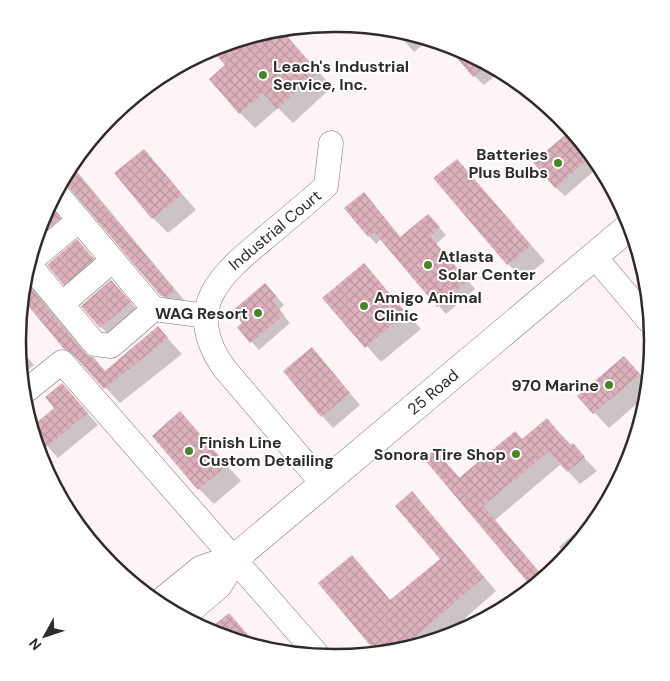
<svg xmlns="http://www.w3.org/2000/svg" width="670" height="681" font-family="'DM Sans',sans-serif">
<style>
.shadow{fill:#0003}
.building{fill:url(#building-cross-hatch)}
.lines{fill:none;stroke-linecap:round;stroke-linejoin:round}
.minor-casing{stroke:#7a7072;stroke-width:25}
.major-casing{stroke:#7a7072;stroke-width:29}
.minor{stroke:#fff;stroke-width:24}
.major{stroke:#fff;stroke-width:28}
.poi-dot{fill:#468627;stroke:#fff;stroke-width:2}
.labels{text-anchor:middle;dominant-baseline:central;stroke-width:4;stroke-linejoin:round;paint-order:stroke}
.poi-label{font-size:16px;font-weight:bold;fill:#2f2b2b;stroke:#fff;text-anchor:start}
.street-label{font-size:16px;fill:#2f2b2b;stroke:#fff}
.rim{fill:none;stroke:#2f2b2b;stroke-width:2.5}
</style>
<defs>
<pattern id="building-cross-hatch" width="8" height="8" patternUnits="userSpaceOnUse" patternTransform="scale(1.25)"><rect width="8" height="8" fill="#dcb1bb"/><path d="M0 0l8 8M0 8l8-8" fill="none" stroke="#bd98a1"/></pattern>
</defs>
<rect width="100%" height="100%" fill="#fef4f6"/>
<!-- shadow -->
<g class="shadow">
<path d="M284,33L332,87L293,123L278,108L255,128L240,113L226,65L213,50L217,46Z"/>
<path d="M400,36L427,41L414,52Z"/>
<path d="M457,47L497,74L484,85L474,76Z"/>
<path d="M532,98L560,116L602,180L594,171L565,196L555,187L565,136Z"/>
<path d="M144,150L196,210L168,233L153,218Z"/>
<path d="M457,160L545,261L523,279L508,264Z"/>
<path d="M75,169L189,306L177,311L162,295L66,182Z"/>
<path d="M371,201L401,238L435,223L446,235L436,244L475,289L446,314L381,239L376,244L345,208Z"/>
<path d="M52,204L74,234L40,263L33,287L89,357L106,371L158,328L182,354L120,403L85,366L65,348L25,301L42,219Z"/>
<path d="M77,241L108,274L79,299L64,284Z"/>
<path d="M363,264L421,329L381,362L324,298Z"/>
<path d="M111,281L145,318L116,342L101,327Z"/>
<path d="M272,292L284,305L279,310L290,323L259,350L239,328Z"/>
<path d="M19,347L34,365L24,373L39,390L29,400Z"/>
<path d="M312,349L360,405L333,428L322,416Z"/>
<path d="M624,358L645,379L640,401L609,428L579,396Z"/>
<path d="M62,385L98,425L58,458L36,433L56,408Z"/>
<path d="M180,413L241,481L214,504L199,489Z"/>
<path d="M547,420L597,471L580,484L561,464L495,520L543,576L525,588L530,584L435,451L460,478L522,440Z"/>
<path d="M412,493L496,591L445,636L375,650L320,583L352,556L391,601L441,559Z"/>
<path d="M589,521L566,555L559,547Z"/>
</g>
<!-- building -->
<g class="building">
<path d="M284,33L318,72L277,109L263,93L239,114L209,79L225,65L211,49Z"/>
<path d="M446,45L457,47L485,66L473,77Z"/>
<path d="M570,131L588,159L555,188L533,162Z"/>
<path d="M144,149L182,194L152,219L114,173Z"/>
<path d="M457,159L531,245L507,265L433,178Z"/>
<path d="M74,170L175,290L167,297L161,296L65,183Z"/>
<path d="M364,192L400,237L428,214L440,227L430,236L468,281L437,307L374,232L368,237L344,208Z"/>
<path d="M50,207L60,218L38,236L42,219Z"/>
<path d="M77,239L94,259L64,285L47,265Z"/>
<path d="M364,263L406,313L365,348L322,298Z"/>
<path d="M111,280L131,302L100,328L81,306Z"/>
<path d="M265,283L277,297L272,301L284,315L250,343L237,327L242,323L232,311Z"/>
<path d="M28,285L84,353L94,358L105,371L158,326L168,338L104,389L72,353L64,349L25,302Z"/>
<path d="M312,347L350,393L321,417L283,371Z"/>
<path d="M624,356L640,374L593,414L577,396Z"/>
<path d="M62,383L88,413L46,447L36,436L34,425L54,408L45,397Z"/>
<path d="M180,411L227,465L198,490L152,436Z"/>
<path d="M547,418L570,446L573,443L585,457L567,472L549,451L483,506L542,576L530,585L424,459L435,449L459,478L515,431L522,439Z"/>
<path d="M412,491L484,577L407,644L374,650L318,583L352,555L390,600L440,559L395,506Z"/>
<path d="M229,613L254,642L213,634L208,630Z"/>
</g>
<g class="lines">
<defs>
<g id="minor">
<path d="M58,195L154,309"/>
<path d="M594,256L649,321"/>
<path d="M34,258L79,220"/>
<path d="M32,268L95,344L111,346L154,309L207,316"/>
<path d="M62,304L113,260"/>
<path d="M27,390L62,362L317,654"/>
<path d="M323,484L224,368C182,308 220,275 265,238C285,221 306,204 326,186L331,143"/>
</g>
<g id="major">
<path d="M164,600L201,570L235,558"/>
<path d="M184,614L218,585L235,558L630,226"/>
</g>
</defs>
<!-- minor casing -->
<use href="#minor" class="minor-casing"/>
<!-- major casing -->
<use href="#major" class="major-casing"/>
<!-- minor -->
<use href="#minor" class="minor"/>
<!-- major -->
<use href="#major" class="major"/>
</g>
<!-- markers -->
<g class="poi-dot">
<circle cx="263" cy="75" r="5"/>
<circle cx="558" cy="163" r="5"/>
<circle cx="428" cy="265" r="5"/>
<circle cx="364" cy="306" r="5"/>
<circle cx="258" cy="313" r="5"/>
<circle cx="609" cy="385" r="5"/>
<circle cx="189" cy="451" r="5"/>
<circle cx="516" cy="454" r="5"/>
</g>
<g class="labels">
<!-- poi labels -->
<g class="poi-label">
<text x="273" y="66">Leach's Industrial<tspan x="273" dy="18">Service, Inc.</tspan></text>
<text x="548" y="154" text-anchor="end">Batteries<tspan x="548" dy="18">Plus Bulbs</tspan></text>
<text x="438" y="256">Atlasta<tspan x="438" dy="18">Solar Center</tspan></text>
<text x="374" y="297">Amigo Animal<tspan x="374" dy="18">Clinic</tspan></text>
<text x="248" y="313" text-anchor="end">WAG Resort</text>
<text x="599" y="385" text-anchor="end">970 Marine</text>
<text x="199" y="442">Finish Line<tspan x="199" dy="18">Custom Detailing</tspan></text>
<text x="506" y="454" text-anchor="end">Sonora Tire Shop</text>
</g>
<!-- street labels -->
<g class="street-label">
<text transform="translate(275 230) rotate(-40)">Industrial Court</text>
<text transform="translate(433 392) rotate(-40)">25 Road</text>
</g>
</g>
<!-- crop -->
<path d="M0 0H670V681H0ZM334 32H336A308 308 0 0 1 644 340V341A308 308 0 0 1 336 649H334A308 308 0 0 1 26 341V340A308 308 0 0 1 334 32Z" fill="#fff" fill-rule="evenodd"/>
<path class="rim" d="M334 32H336A308 308 0 0 1 644 340V341A308 308 0 0 1 336 649H334A308 308 0 0 1 26 341V340A308 308 0 0 1 334 32Z"/>
<!-- north arrow -->
<g transform="translate(45 636) rotate(230)" stroke="#ffffff" stroke-width="4" paint-order="stroke">
<path d="M0-4L9 19L0 12L-9 19Z" fill="#2f2b2b"/>
<text y="-8" font-size="14" font-weight="bold" text-anchor="middle" fill="#2f2b2b">N</text>
</g>
</svg>
